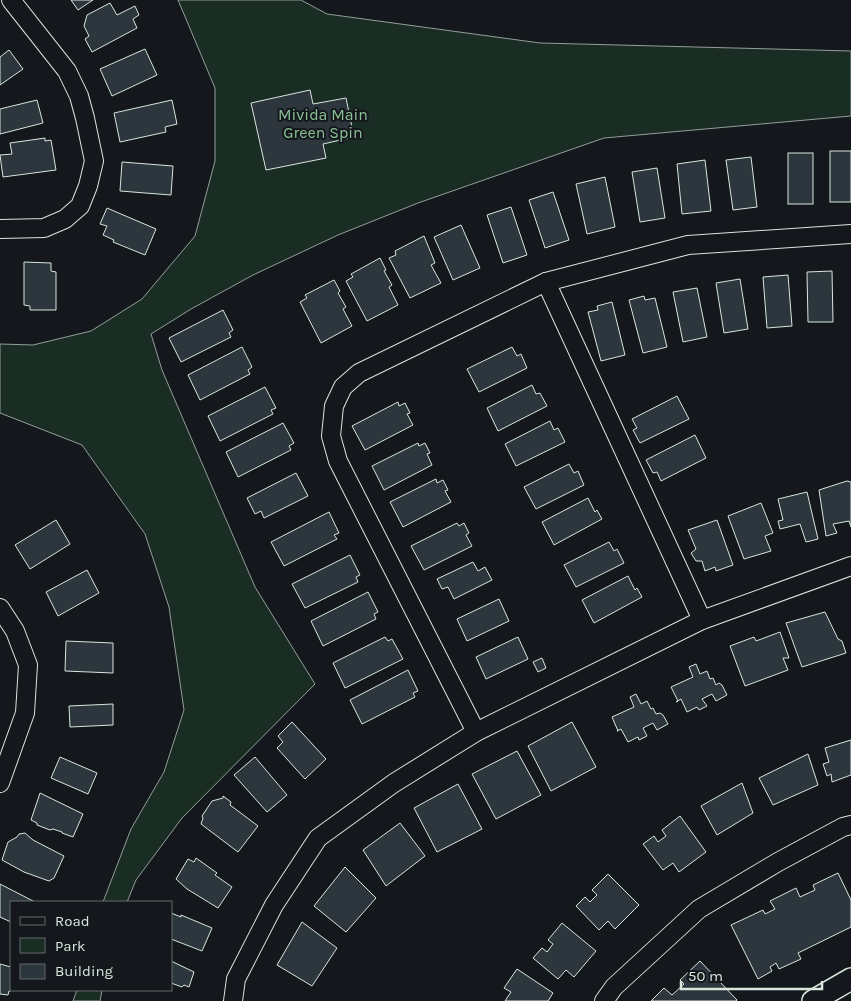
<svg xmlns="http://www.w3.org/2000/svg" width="851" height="1001" font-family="Karla,sans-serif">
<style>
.green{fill:#1a2d24;stroke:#939e99}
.building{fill:#2c363c;stroke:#d8e6dc}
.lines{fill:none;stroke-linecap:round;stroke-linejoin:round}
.minor-casing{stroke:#d8e6dc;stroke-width:20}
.tertiary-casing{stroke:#d8e6dc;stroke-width:24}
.minor{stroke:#14181c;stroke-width:18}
.tertiary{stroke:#14181c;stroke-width:21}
.labels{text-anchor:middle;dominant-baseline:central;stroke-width:4;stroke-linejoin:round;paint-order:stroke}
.park-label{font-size:16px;fill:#8ac095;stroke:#14181c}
</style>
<rect width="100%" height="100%" fill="#14181c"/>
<!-- green -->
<g class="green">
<path d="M178,0H301L327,14L540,43L851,51V116L604,138L418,203L338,235L253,275L191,309L151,334L162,370L255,587L315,684L182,818L136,880L127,902H103L131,829L164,772L184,710L169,607L145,534L82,445L0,413V344L33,345L91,331L142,299L195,236L215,161V88Z"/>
<path d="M77,990H102L100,1001H73Z"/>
</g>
<!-- building -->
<g class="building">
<path d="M71,0H93L78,10Z"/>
<path d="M110,3L117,15L135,6L139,15L133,19L137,28L92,52L85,39L89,36L84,26L87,15Z"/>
<path d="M145,49L157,75L112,96L100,69Z"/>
<path d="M9,50L23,69L0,85V57Z"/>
<path d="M310,90L313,104L346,98L354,137L323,144L326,158L266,170L251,103Z"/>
<path d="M37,100L43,123L0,134V109Z"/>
<path d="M172,100L177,124L165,127L166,132L120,142L114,113Z"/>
<path d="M45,138V141L51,140L56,170L3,177L0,155L12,154L10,143Z"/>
<rect x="830" y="151" width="21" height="51"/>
<rect x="788" y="153" width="25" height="51"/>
<path d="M751,157L757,207L733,210L726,160Z"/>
<path d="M705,160L711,211L682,214L677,164Z"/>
<path d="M122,162L173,166L171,195L120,191Z"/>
<path d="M657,168L665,218L640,222L632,172Z"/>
<path d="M605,177L615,227L587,234L576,184Z"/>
<path d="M553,192L569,240L545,248L529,200Z"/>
<path d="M511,207L527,255L503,263L487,215Z"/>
<path d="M107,208L156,229L145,255L113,242L114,240L103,235L107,226L100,224Z"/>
<path d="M461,225L480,268L453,280L434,237Z"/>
<path d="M424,236L435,263L431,265L441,283L410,298L389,258L396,255L395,251Z"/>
<path d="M380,258L386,270L384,271L392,285L389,287L398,305L367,321L346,281L353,277L351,274Z"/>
<path d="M24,262L51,263V271L56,272V310H30V306L24,305Z"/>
<path d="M832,271L833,322H808L807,272Z"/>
<path d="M788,275L792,326L767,328L763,277Z"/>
<path d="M740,279L748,329L724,333L716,283Z"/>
<path d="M334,280L340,291L338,293L346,307L343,309L352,326L321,343L300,302L307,298L305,295Z"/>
<path d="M697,288L707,337L683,342L673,292Z"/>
<path d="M644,296L645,300L655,298L667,347L643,353L629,300Z"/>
<path d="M612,302L625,355L601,361L588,312L598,310L597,306Z"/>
<path d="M223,310L233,330L229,333L231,337L181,362L169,338Z"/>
<path d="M242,347L252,367L248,370L250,374L200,400L188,375Z"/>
<path d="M512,347L517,356L521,354L527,368L479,392L467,369Z"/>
<path d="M532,385L536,394L540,393L547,406L498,431L487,408Z"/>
<path d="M265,387L276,408L271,410L273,414L220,441L208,416Z"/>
<path d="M677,396L689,419L640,443L633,430L637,428L632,419Z"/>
<path d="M398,402L399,406L405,403L410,413L407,414L413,425L365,450L352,426Z"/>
<path d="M550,421L554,430L558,428L565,442L516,466L505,444Z"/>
<path d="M283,423L294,443L289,446L291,450L238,477L226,452Z"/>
<path d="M695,435L706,458L661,481L657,472L653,473L646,460Z"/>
<path d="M418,443L419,446L425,443L430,453L427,454L432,465L384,490L372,466Z"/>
<path d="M569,464L574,473L578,471L584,485L536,509L524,487Z"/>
<path d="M296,473L308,496L264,518L261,511L255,514L247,498Z"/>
<path d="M436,479L437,483L443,480L448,490L445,491L451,502L403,527L390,502Z"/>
<path d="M847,481L851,482V527L849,521L833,524L837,533L826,536L819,490Z"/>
<path d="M807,492L818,539L806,542L800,524L780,529L778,521L783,520L778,499Z"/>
<path d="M588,498L595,512L597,510L602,519L554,545L542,522Z"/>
<path d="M761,503L773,533L765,536L771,551L744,559L728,516Z"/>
<path d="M329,512L339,533L334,535L337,539L284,566L271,542Z"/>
<path d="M56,520L70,544L30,569L15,545Z"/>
<path d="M717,520L733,565L716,571L715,567L705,571L702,561H696L691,553L696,549L688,530Z"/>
<path d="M457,523L459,526L464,523L469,533L466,535L472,546L424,570L411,546Z"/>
<path d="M609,542L614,551L617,549L624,563L576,587L564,565Z"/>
<path d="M350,555L360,575L356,577L358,582L305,608L292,584Z"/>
<path d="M473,562L478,571L485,567L492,580L454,599L448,587L442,589L437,579Z"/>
<path d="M87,570L99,593L58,616L46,592Z"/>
<path d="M628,576L635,590L637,588L642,597L594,623L582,600Z"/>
<path d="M368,592L378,612L374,614L376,619L323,646L311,621Z"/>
<path d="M499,599L509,621L467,641L457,619Z"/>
<path d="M825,612L838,639L842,641L846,653L802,667L786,623Z"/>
<path d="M780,632L789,658H783L788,670L745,686L730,646L754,637L756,641Z"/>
<path d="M385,637L388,641L392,639L403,659L345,688L333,663Z"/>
<path d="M518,637L528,659L486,679L476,657Z"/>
<path d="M66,641L113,643V673L65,671Z"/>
<path d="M542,658L546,668L538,672L533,662Z"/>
<path d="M696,664L700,674L707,671L710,679L713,678L716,685L719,683L722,685L727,695L716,701L712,694L702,699L707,706L699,710L697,707L687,712L681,699L676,702L678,701L671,687L693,677L689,667Z"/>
<path d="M408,670L418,691L413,693L415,697L362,724L350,700Z"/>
<path d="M636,694L641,704L647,701L651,709L653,708L656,714L660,713L663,715L668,724L657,730L653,723L643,728L647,736L639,740L638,737L628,742L621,729L617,731H618L612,717L634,707L630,697Z"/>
<path d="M113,704V725L70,727L69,706Z"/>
<path d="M292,722L326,759L305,779L277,748L283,742L278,736Z"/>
<path d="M572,722L596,767L551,791L528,746Z"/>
<path d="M851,740V775L832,782L831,774L827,776L823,764L829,762L825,748Z"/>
<path d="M517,751L541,795L496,819L472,774Z"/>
<path d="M808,754L818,785L773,805L759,778Z"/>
<path d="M60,757L97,773L88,794L51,778Z"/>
<path d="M255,757L287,795L267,812L234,775Z"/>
<path d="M742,783L753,813L717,835L701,806Z"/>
<path d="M458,784L482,829L437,852L414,808Z"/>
<path d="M40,793L83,814L73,837L62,833V832L53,829L50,830L37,825V823L31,820Z"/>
<path d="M223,796L231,802L230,805L258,826L238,852L201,824L203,818L202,816L212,801L223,798Z"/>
<path d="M680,816L706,852L679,872L673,863L663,870L643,844L654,836L658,842L666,836L662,830Z"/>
<path d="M400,823L425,856L386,886L363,850Z"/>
<path d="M25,833L33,840L64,856L54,878L49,881L24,872L2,860L8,842L17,837L19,834Z"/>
<path d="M196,858L217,873L215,875L232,887L218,908L187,889L176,879L188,859L194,862Z"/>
<path d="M345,867L376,898L346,932L314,906Z"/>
<path d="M838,873L851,900V927L798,953L801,959L779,969L776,963L770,967L772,971L758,979L731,925L763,910L765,914L775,909L770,901L796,888L800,897L815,890L813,885Z"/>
<path d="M608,874L639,905L615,929L608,921L599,930L576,906L585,897L590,902L597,895L592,890Z"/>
<path d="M0,884L35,902H11V922L0,917Z"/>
<path d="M171,913L181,917V915L212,928L202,951L171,939Z"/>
<path d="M302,922L337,948L312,986L277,965Z"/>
<path d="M562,923L596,951L574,977L566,970L558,979L533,958L542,948L547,952L553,944L548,940Z"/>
<path d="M171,961L194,972L189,987L184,985L182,987L171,983Z"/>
<path d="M700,961L737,1000L736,1001H651L664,988L672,995L684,984L680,980Z"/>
<path d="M0,964L11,967V990H13L9,991L8,995L0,994Z"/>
<path d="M517,969L553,993L548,1001H505L511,992L504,988Z"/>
</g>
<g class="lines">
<defs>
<g id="minor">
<path d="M0,229L44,228L65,219L80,206L88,186L94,161L85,118L79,96L67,71L11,0"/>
<path d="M546,282L702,620"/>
<path d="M0,608L15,631L28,665L25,713L0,783"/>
<path d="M476,732L338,461L331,436L334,406L343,387L359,373L546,282L688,245L851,234"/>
<path d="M233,1001L236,979L274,905L318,838L394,783L476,732L702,620L851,566"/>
<path d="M604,1001L614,987L699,909L778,862L843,827L851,825"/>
</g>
<path id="tertiary" d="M813,1001L851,979"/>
</defs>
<!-- minor casing -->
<use href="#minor" class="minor-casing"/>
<!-- tertiary casing -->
<use href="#tertiary" class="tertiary-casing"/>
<!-- minor -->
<use href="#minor" class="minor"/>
<!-- tertiary -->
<use href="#tertiary" class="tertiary"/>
</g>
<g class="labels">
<!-- park labels -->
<g class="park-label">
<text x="323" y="114">Mivida Main<tspan x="323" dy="18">Green Spin</tspan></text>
</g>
</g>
<!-- legend -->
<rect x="10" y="901" width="162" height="90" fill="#14181c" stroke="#626a69"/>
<rect x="20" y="917" width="25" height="8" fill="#14181c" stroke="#626a69"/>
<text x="55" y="926" font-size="15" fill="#d8e6dc">Road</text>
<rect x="20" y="938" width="25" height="15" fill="#1a2d24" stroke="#626a69"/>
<text x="55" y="951" font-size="15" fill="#d8e6dc">Park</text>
<rect x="20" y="964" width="25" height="15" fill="#2c363c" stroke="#626a69"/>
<text x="55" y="976" font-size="15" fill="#d8e6dc">Building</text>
<!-- scale -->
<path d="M681 981v8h141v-8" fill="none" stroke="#d8e6dc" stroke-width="2.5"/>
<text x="688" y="981" font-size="15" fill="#d8e6dc" stroke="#14181c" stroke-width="4" paint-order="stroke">50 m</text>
</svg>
